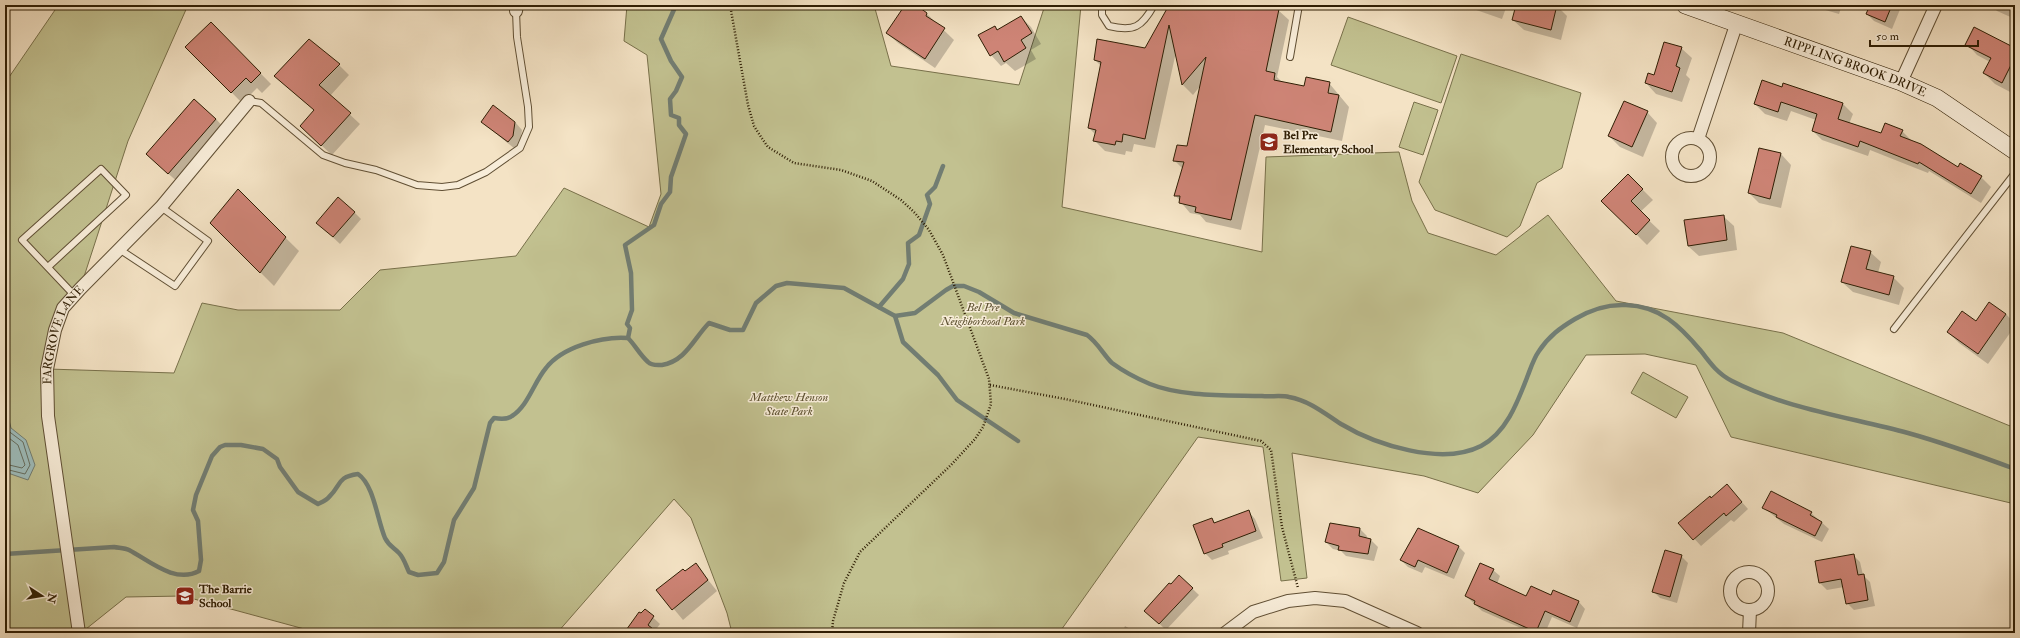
<svg xmlns="http://www.w3.org/2000/svg" width="2020" height="638" font-family="'IM FELL Double Pica',serif">
<style>
.green{fill:#c2c190;stroke:#78704a}
.water{fill:#9ebdbc;stroke:#727d72}
.shadow{fill:#0003}
.lines{fill:none;stroke-linecap:round;stroke-linejoin:round}
.shore{stroke:#666e60;stroke-width:1}
.stream{stroke:#727d72;stroke-width:4.5}
.building{fill:#ce8476;stroke:#2f1e04}
.lane-casing{stroke:#604f34;stroke-width:8}
.street-casing{stroke:#604f34;stroke-width:14}
.secondary-casing{stroke:#2f1e04;stroke-width:18}
.path{stroke:#2f1e04;stroke-width:2.5;stroke-dasharray:1 2;stroke-linecap:butt}
.lane{stroke:#f8edd9;stroke-width:6}
.street{stroke:#f8edd9;stroke-width:12}
.secondary{stroke:#f8edd9;stroke-width:17}
.labels{text-anchor:middle;dominant-baseline:central;stroke-width:3;stroke-linejoin:round;paint-order:stroke}
.street-label{font-size:12px;fill:#2f1e04;stroke:#f8edd9}
.poi-label{font-size:12px;font-weight:bold;fill:#2f1e04;stroke:#f8edd9;text-anchor:start}
.park-label{font-size:12px;font-style:italic;fill:#5b4f2e;stroke:#f8edd9}
</style>
<rect width="100%" height="100%" fill="#f4e3c5"/>
<filter id="stains"><feTurbulence type="fractalNoise" baseFrequency=".005" numOctaves="4"/><feColorMatrix values="0 0 0 0 .2 0 0 0 0 .09 0 0 0 0 .02 0 0 0 .5 -.17"/></filter>
<radialGradient id="worn" r=".72"><stop offset=".6" stop-color="#630" stop-opacity="0"/><stop offset="1" stop-color="#630" stop-opacity=".3"/></radialGradient>
<!-- green -->
<g class="green">
<path d="M54,5H188L128,141L80,289L63,308L48,369L174,373L202,303L238,310H340L380,270L516,256L564,188L649,227L661,194L647,55L624,41L627,5H874L891,66L1019,85L1045,5H1081L1062,207L1262,252L1266,157L1399,152L1412,201L1428,233L1496,255L1548,215L1616,301L1783,333L2015,428V504L1731,437L1696,365L1645,354L1586,355L1533,435L1478,493L1424,476L1292,453L1307,578L1281,581L1263,447L1198,437L1059,633H732L727,613L691,518L674,499L557,633H311L308,630L183,596L126,597L81,633H5V83L55,10Z"/>
<path d="M1348,17L1457,56L1441,103L1331,65Z"/>
<path d="M1461,54L1581,93L1562,168L1537,183L1520,226L1507,237L1435,210L1419,182Z"/>
<path d="M1414,102L1438,110L1423,155L1399,147Z"/>
<path d="M1643,372L1688,397L1676,418L1631,393Z"/>
</g>
<!-- water -->
<path class="water" d="M5,404L11,428L26,440L35,465L28,480L5,472Z"/>
<!-- shadow -->
<g class="shadow">
<path d="M906,5H914L927,14L954,40L935,68L898,43L887,33Z"/>
<path d="M1170,5H1253L1278,10L1289,20L1277,77L1283,83L1304,87L1329,83L1349,107L1342,141L1265,125L1241,230L1206,222L1200,215L1190,213L1175,195L1183,169L1174,160L1188,147L1201,85L1193,95L1183,85L1176,52L1155,148L1134,144L1132,152L1126,151L1125,155L1105,151L1094,140L1096,135L1089,128L1102,67L1095,60L1145,49Z"/>
<path d="M1462,5H1507L1502,19Z"/>
<path d="M1517,5L1557,6L1567,16L1561,40L1524,30L1513,20Z"/>
<path d="M1818,5H1842L1839,14L1822,9Z"/>
<path d="M1871,5H1899L1901,7L1892,29L1874,21L1867,14Z"/>
<path d="M1991,5H2015V19L1997,11Z"/>
<path d="M1021,17L1031,27L1041,44L1031,50L1036,59L1015,71L1006,63L1001,66L991,55L994,27L998,30Z"/>
<path d="M211,23L271,84L262,93L257,88L242,103L187,47Z"/>
<path d="M1967,44L2015,50V88L2012,93L1995,84L1984,73L1990,62L1977,55Z"/>
<path d="M1681,48L1692,58L1686,75L1690,79L1682,102L1656,94L1646,83Z"/>
<path d="M339,65L349,75L330,96L360,124L332,155L311,136L315,111L286,86Z"/>
<path d="M1784,84L1843,104L1853,114L1849,124L1881,135L1902,131L1912,141L1958,168L1981,177L1991,187L1981,203L1929,171L1928,173L1870,150L1868,156L1822,140L1813,131L1816,120L1791,111L1787,121L1765,114L1755,104L1783,88Z"/>
<path d="M1647,112L1657,123L1643,157L1620,147L1609,136Z"/>
<path d="M216,119L226,130L179,183L157,164Z"/>
<path d="M482,122H515L522,130L520,143L515,149Z"/>
<path d="M1759,149L1781,154L1791,165L1781,208L1759,203L1749,193Z"/>
<path d="M1628,175L1653,200L1640,212L1660,231L1647,245L1603,201Z"/>
<path d="M238,191L299,251L274,286L211,223Z"/>
<path d="M354,212L361,219L340,244L324,229Z"/>
<path d="M1723,216L1734,226L1737,250L1699,256L1688,246Z"/>
<path d="M1870,252L1881,262L1878,273L1893,277L1904,288L1899,305L1853,292L1842,282Z"/>
<path d="M2006,314L2015,324V326L1988,364L1959,343L1948,332L1976,322Z"/>
<path d="M1733,492L1748,509L1734,522L1731,520L1701,546L1680,523L1711,499Z"/>
<path d="M1764,508L1811,513L1829,529L1822,542L1784,524Z"/>
<path d="M1249,512L1255,519L1263,538L1228,551L1229,554L1212,560L1205,553L1212,519L1216,524Z"/>
<path d="M1360,529L1367,536L1366,539L1371,540L1378,547L1374,561L1346,556L1341,551L1333,549L1326,542Z"/>
<path d="M1408,545L1458,546L1465,553L1454,579L1425,567L1422,573L1408,567L1401,560Z"/>
<path d="M1853,555L1860,562L1863,575L1870,582L1875,606L1854,610L1847,603L1844,587L1827,590L1820,583Z"/>
<path d="M1681,556L1688,563L1677,603L1660,598L1653,591Z"/>
<path d="M696,565L717,591L683,620L658,590Z"/>
<path d="M1493,570L1500,576L1497,584L1527,597L1551,596L1553,591L1579,602L1585,609L1577,628L1552,617L1545,633H1532L1482,611L1466,596Z"/>
<path d="M1179,576L1199,595L1166,630L1146,611Z"/>
<path d="M645,610L660,624L654,632L656,633H625Z"/>
<path d="M1125,626L1137,633H1122Z"/>
<path d="M1673,631L1698,633H1672Z"/>
</g>
<g class="lines">
<!-- shore -->
<g class="shore">
<path d="M5,422L7,430L23,442L30,465L25,474L5,469"/>
<path d="M5,435L18,445L25,465L22,468L5,464"/>
</g>
<!-- stream -->
<g class="stream">
<path d="M879,307L903,279L909,264L908,243L919,235L930,204L927,195L935,187L943,166"/>
<path d="M895,316L903,342L938,375L957,400L1018,441"/>
<path d="M628,338L630,328L627,324L632,310L631,273L625,245L654,225L661,204L670,192L671,177L686,134L679,125V118L671,115L670,99L676,91L682,77L671,61L661,39L676,5"/>
<path d="M5,554L114,547C119,548 125,548 129,550C150,561 175,584 199,571L201,560L198,521L193,510L196,495L212,456L220,447L225,445H241L263,449L277,459L280,467L298,492L318,504C322,502 327,500 329,497C342,485 336,477 358,474C374,485 377,519 385,538C389,546 393,547 399,553C404,558 406,566 409,572L418,575L437,573L444,562L454,520L474,488L490,423L494,418C500,419 507,420 512,416C528,406 534,382 546,368C562,347 602,336 628,338C635,345 640,355 648,362C652,366 657,365 662,365C686,361 694,338 709,323L730,330H743L756,303L776,286L787,283L844,288L895,316L915,313L946,290L953,286H964L979,292L1014,313L1087,335C1098,343 1103,354 1112,363C1123,371 1138,379 1150,384C1182,397 1228,395 1262,396C1271,397 1281,395 1289,397C1310,401 1324,413 1341,424C1376,445 1442,466 1481,446C1507,432 1518,401 1528,375C1531,367 1534,358 1539,351C1549,336 1560,328 1575,319C1590,310 1607,304 1626,305C1660,306 1680,326 1701,351C1710,363 1718,374 1732,381C1787,409 1849,417 1908,433C1944,443 1980,456 2015,469"/>
</g>
</g>
<!-- building -->
<g class="building">
<path d="M905,5H916L927,13L926,16L945,28L925,59L886,33Z"/>
<path d="M1169,5H1258L1279,9L1266,71L1275,73L1274,80L1304,86L1306,77L1330,82L1328,93L1339,95L1331,132L1255,115L1231,220L1195,212L1196,207L1179,203L1180,196H1174L1184,162L1173,161L1177,145L1187,146L1206,57L1182,85L1169,25L1145,139L1123,134L1122,142L1116,141L1115,145L1093,141L1096,130L1088,128L1101,62L1094,60L1097,39L1145,48Z"/>
<path d="M1516,5H1557L1551,30L1512,20Z"/>
<path d="M1870,5H1892L1885,22L1866,14Z"/>
<path d="M1021,16L1032,33L1021,40L1026,48L1004,62L998,51L990,56L978,35L995,26L997,30Z"/>
<path d="M211,22L261,73L251,83L246,78L231,93L185,47Z"/>
<path d="M1974,27L2015,48V57L2002,83L1983,73L1991,58L1965,45Z"/>
<path d="M309,39L340,64L319,85L351,113L321,146L300,126L314,110L274,76Z"/>
<path d="M1664,42L1682,47L1676,66L1680,68L1672,92L1645,83L1648,73L1654,75Z"/>
<path d="M1762,80L1782,87L1783,83L1843,103L1838,119L1881,133L1885,123L1903,130L1900,136L1921,144L1958,167L1960,163L1982,176L1971,194L1919,162L1918,164L1860,141L1858,147L1812,131L1817,114L1781,102L1778,112L1754,104Z"/>
<path d="M194,99L216,119L168,174L146,154Z"/>
<path d="M1624,101L1648,111L1632,147L1608,136Z"/>
<path d="M493,105L515,122L513,136L508,142L481,122Z"/>
<path d="M1759,148L1781,153L1770,199L1748,193Z"/>
<path d="M1628,174L1643,189L1631,201L1650,220L1636,235L1601,201Z"/>
<path d="M238,189L286,237L260,273L210,223Z"/>
<path d="M338,197L355,212L333,237L316,223Z"/>
<path d="M1724,215L1727,240L1688,246L1684,220Z"/>
<path d="M1851,246L1871,251L1866,269L1894,276L1889,295L1841,282Z"/>
<path d="M1989,302L2006,314L1978,354L1947,332L1962,311L1976,321Z"/>
<path d="M1727,484L1742,502L1726,516L1724,513L1693,540L1678,523L1710,496L1711,498Z"/>
<path d="M1771,491L1812,512L1810,515L1822,522L1815,536L1776,517L1777,515L1762,508Z"/>
<path d="M1249,510L1256,531L1222,544L1223,547L1204,554L1193,525L1212,518L1214,523Z"/>
<path d="M1330,523L1360,528L1359,536L1371,539L1368,554L1338,550L1339,546L1325,542Z"/>
<path d="M1418,528L1459,546L1447,573L1418,560L1415,567L1400,560Z"/>
<path d="M1665,550L1682,555L1670,597L1652,592Z"/>
<path d="M1854,554L1858,575L1864,574L1868,600L1846,604L1841,579L1819,583L1815,561Z"/>
<path d="M696,563L708,580L672,610L656,590L683,569L685,571Z"/>
<path d="M1480,563L1494,569L1489,579L1526,596L1531,586L1551,595L1553,590L1579,601L1570,622L1545,611L1536,632L1474,604L1475,601L1465,596Z"/>
<path d="M1179,575L1193,588L1159,624L1144,611L1169,583L1171,584Z"/>
<path d="M645,609L654,616L648,625L658,633H624L639,612L641,613Z"/>
</g>
<g class="lines">
<defs>
<g id="lane">
<path d="M1102,5V15L1109,26C1134,32 1142,27 1154,5"/>
<path d="M1290,57L1299,5"/>
<path d="M249,101L261,103L323,155L345,163L376,170L417,185L442,187L458,185L486,172L520,148L529,127L528,107L517,37L516,11"/>
<path d="M119,249L175,286L208,241L161,207"/>
<path d="M48,267L126,195L101,169L22,240L74,295"/>
<path d="M1894,329L2015,173"/>
</g>
<g id="street">
<path d="M516,11L517,5"/>
<path d="M1901,82L1936,5"/>
<circle cx="1691" cy="157" r="19"/>
<path d="M1698,139L1737,22"/>
<circle cx="1749" cy="591" r="19"/>
<path id="s1" d="M79,633L48,416L47,369L55,330L63,308L80,289L161,207L249,101"/>
<path d="M1225,633L1253,612L1288,601L1315,598L1345,601L1417,633"/>
<path d="M1749,633L1750,610"/>
</g>
<g id="secondary">
<path id="s2" d="M1685,5L1901,82L1937,98L2015,151"/>
</g>
</defs>
<!-- lane casing -->
<use href="#lane" class="lane-casing"/>
<!-- street casing -->
<use href="#street" class="street-casing"/>
<!-- secondary casing -->
<use href="#secondary" class="secondary-casing"/>
<!-- path -->
<g class="path">
<path d="M730,5L748,105L754,126L761,137L768,147L794,163L841,170L872,181L901,200L915,213L929,230L943,255L989,379L991,404L983,427L975,439L951,465L860,552L844,583L833,621L832,633"/>
<path d="M990,385L1065,399L1261,441L1271,450L1282,527L1298,588"/>
</g>
<!-- lane -->
<use href="#lane" class="lane"/>
<!-- street -->
<use href="#street" class="street"/>
<!-- secondary -->
<use href="#secondary" class="secondary"/>
</g>
<!-- icons -->
<defs>
<symbol id="school-square" viewBox="-11 -11 22 22"><rect x="-9" y="-9" width="18" height="18" rx="4" fill="#8f2418" stroke="#f8edd9"/><path d="M0-5L7-2L0 1L-7-2ZM-4 1L0 2.5L4 1V4Q0 6-4 4Z" fill="#fff"/></symbol>
</defs>
<g fill-rule="evenodd">
<use href="#school-square" x="1258" y="131" width="22" height="22"/>
<use href="#school-square" x="174" y="585" width="22" height="22"/>
</g>
<g class="labels">
<!-- street labels -->
<g class="street-label">
<text stroke="none"><textPath href="#s2" startOffset="181">RIPPLING BROOK DRIVE</textPath></text>
<text stroke="none"><textPath href="#s1" startOffset="304">FARGROVE LANE</textPath></text>
</g>
<!-- poi labels -->
<g class="poi-label">
<text x="1283" y="135">Bel Pre<tspan x="1283" dy="14">Elementary School</tspan></text>
<text x="199" y="589">The Barrie<tspan x="199" dy="14">School</tspan></text>
</g>
<!-- park labels -->
<g class="park-label">
<text x="983" y="307">Bel Pre<tspan x="983" dy="14">Neighborhood Park</tspan></text>
<text x="789" y="397">Matthew Henson<tspan x="789" dy="14">State Park</tspan></text>
</g>
</g>
<!-- margin -->
<rect width="2020" height="638" fill="none" stroke="#f4e3c5" stroke-width="20"/>
<rect x="6" y="6" width="2008" height="626" fill="none" stroke="#2f1e04" stroke-width="2"/>
<rect x="10" y="10" width="2000" height="618" fill="none" stroke="#2f1e04"/>
<!-- north arrow -->
<g transform="translate(42 596) rotate(102)" stroke="#f8edd9" stroke-width="3" paint-order="stroke">
<path d="M0-3L7 15L0 10L-7 15Z" fill="#2f1e04"/>
<text y="-6" font-size="11" font-weight="bold" text-anchor="middle" fill="#2f1e04">N</text>
</g>
<!-- scale -->
<path d="M1870 40v6h108v-6" fill="none" stroke="#2f1e04" stroke-width="2"/>
<text x="1876" y="40" font-size="12" fill="#2f1e04" stroke="#f8edd9" stroke-width="3" paint-order="stroke">50 m</text>
<rect width="100%" height="100%" filter="url(#stains)"/>
<rect width="100%" height="100%" fill="url(#worn)"/>
</svg>
